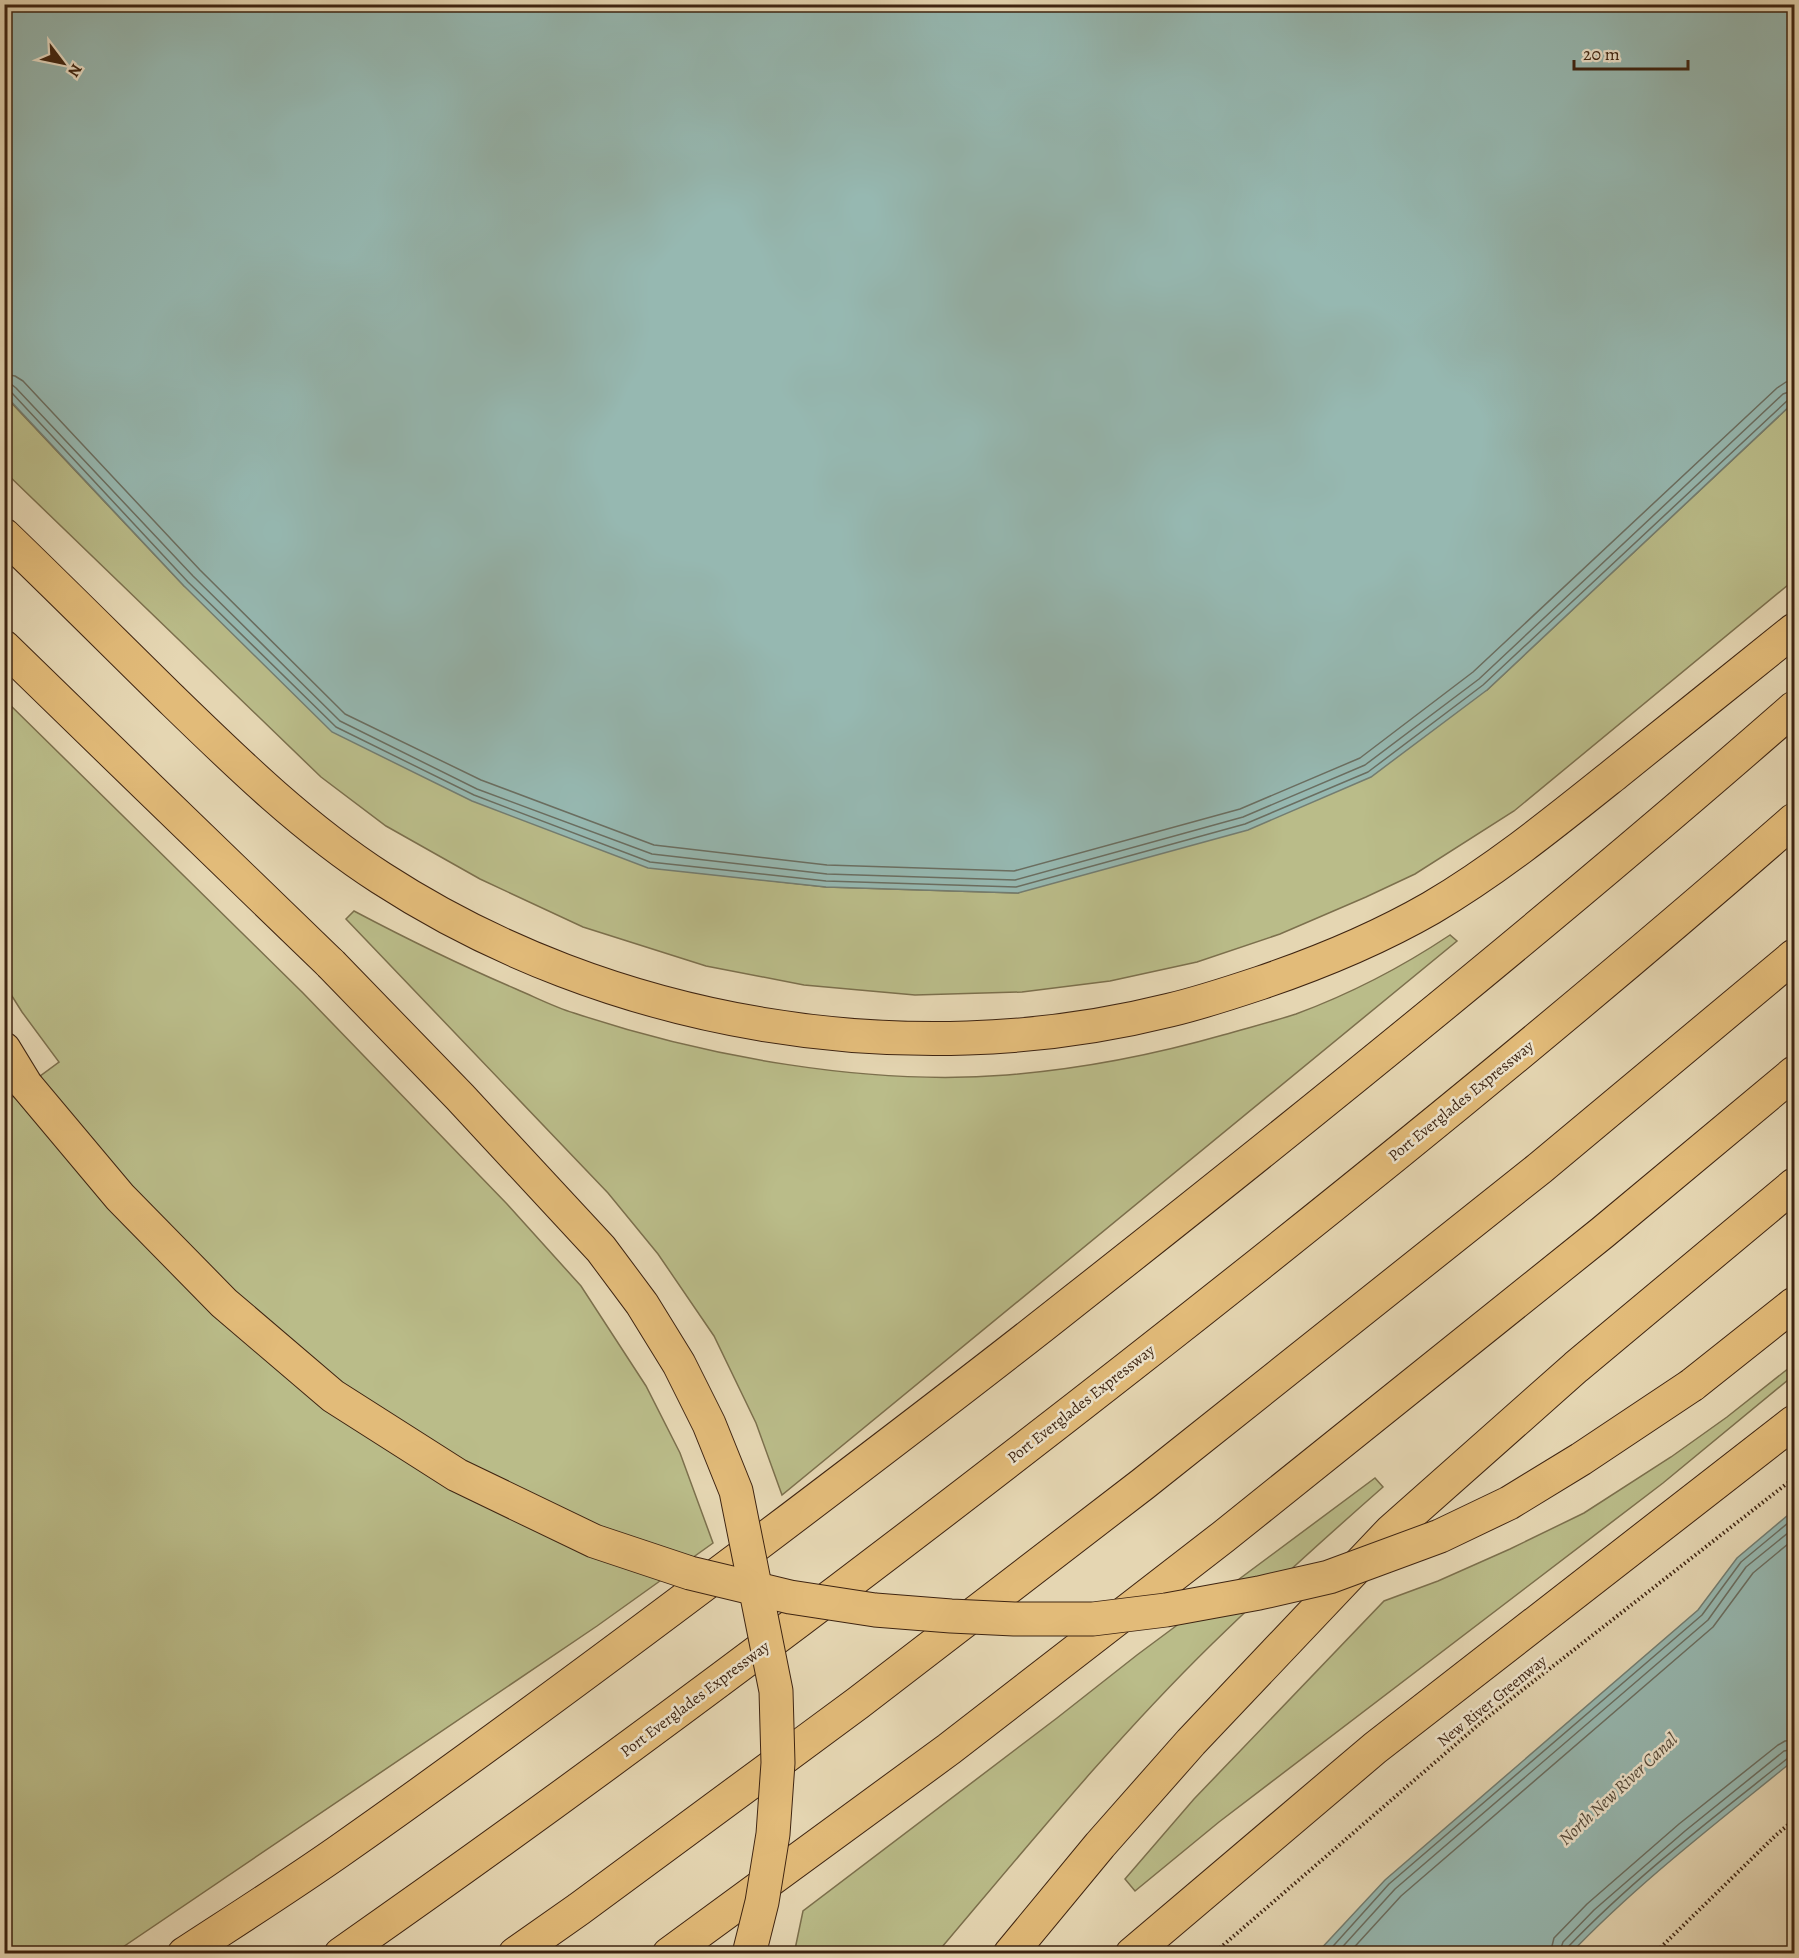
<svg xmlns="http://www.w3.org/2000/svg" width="1799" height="1958" font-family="Alegreya,serif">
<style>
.green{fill:#babc89;stroke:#7c704d;stroke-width:1.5}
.water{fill:#96b8b1;stroke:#737d71;stroke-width:1.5}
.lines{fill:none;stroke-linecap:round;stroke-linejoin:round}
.shore{stroke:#6a6e61;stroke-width:1.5}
.primary-casing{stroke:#3e2411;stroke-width:35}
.motorway-casing{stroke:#3e2411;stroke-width:35}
.path{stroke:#3e2411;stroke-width:4;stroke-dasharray:1.5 3;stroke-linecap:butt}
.primary{stroke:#e2bb79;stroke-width:33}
.motorway{stroke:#e2bb79;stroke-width:33}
.motorway-bridge-casing{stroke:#3e2411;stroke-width:35;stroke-linecap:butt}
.motorway-bridge{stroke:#e2bb79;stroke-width:33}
.labels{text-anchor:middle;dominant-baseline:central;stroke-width:5;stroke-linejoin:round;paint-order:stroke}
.street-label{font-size:16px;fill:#3e2411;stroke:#eee4cd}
.water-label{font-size:18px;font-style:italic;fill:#544939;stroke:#eee4cd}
</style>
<rect width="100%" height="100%" fill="#e5d6b2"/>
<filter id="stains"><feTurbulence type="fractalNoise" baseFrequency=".00333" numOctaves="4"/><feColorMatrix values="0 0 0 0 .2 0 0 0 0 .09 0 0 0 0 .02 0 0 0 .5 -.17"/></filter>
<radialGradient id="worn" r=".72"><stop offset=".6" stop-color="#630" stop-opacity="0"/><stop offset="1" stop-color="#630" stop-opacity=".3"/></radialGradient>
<!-- green -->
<g class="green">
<path d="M4,395L184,586L648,867L826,887L1018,893L1487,690L1794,402V580L1514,811L1415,874L1366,897L1280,934L1197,962L1110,981L1022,992L915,995L804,985L706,966L583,927L480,879L386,826L321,777L5,472Z"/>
<path d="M4,699L303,993L507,1204L581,1286L646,1386L680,1453L713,1543L597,1626L114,1953H5V1102L59,1062L22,1012L5,985Z"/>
<path d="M354,911C407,939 460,965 516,989C535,997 554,1007 574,1013C706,1057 868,1086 1007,1075C1080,1069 1153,1055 1223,1035C1247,1028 1272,1022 1296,1014C1350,994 1402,967 1450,935L1457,941L782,1495L756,1423L714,1336L658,1254L608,1193L346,919Z"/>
<path d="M1794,1364V1375L1663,1483L1219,1822L1135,1891L1125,1879L1194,1799L1384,1601L1438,1581L1510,1549L1584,1513L1671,1457L1727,1417Z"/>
<path d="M1375,1478L1383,1487C1325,1538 1267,1590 1212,1644C1114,1740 1026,1848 937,1953L794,1954L803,1911L1057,1718L1137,1655Z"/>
</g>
<!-- water -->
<g class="water">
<path d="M5,4L1794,5V402L1487,690L1371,777L1248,830L1018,893L826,887L648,868L472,801L332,732L184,586L5,395Z"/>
<path d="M1794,1510V1760C1718,1822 1639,1882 1571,1953H1317L1385,1880L1698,1610L1737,1558Z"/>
</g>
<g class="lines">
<!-- shore -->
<g class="shore">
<path d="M4,374L15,376L23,381L200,570L345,714L481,780L654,845L827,865L1014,871L1240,809L1360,758L1473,672L1777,388L1786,382L1794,381"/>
<path d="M4,383L11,384L16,388L193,576L340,721L477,789L652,854L827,874L1015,880L1243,817L1365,765L1479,679L1783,394L1794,390"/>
<path d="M4,391L12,393L188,582L336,727L474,795L650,862L826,881L1016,887L1245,824L1368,772L1483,685L1788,400L1794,398"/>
<path d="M1326,1954L1389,1884L1702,1615L1741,1562L1794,1518"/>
<path d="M1336,1954L1395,1889L1708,1620L1746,1567L1794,1528"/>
<path d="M1348,1954L1401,1896L1713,1627L1753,1573L1794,1539"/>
<path d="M1550,1954L1554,1938L1587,1904L1679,1824L1778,1745L1785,1741L1794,1740"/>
<path d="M1559,1954L1563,1942L1594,1910L1685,1831L1784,1751L1794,1749"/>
<path d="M1567,1954L1568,1947C1635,1877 1713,1818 1788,1758L1794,1756"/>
</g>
<defs>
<g id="primary">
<path d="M184,1954C236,1920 288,1887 338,1852C472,1758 604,1660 734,1562C849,1475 963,1389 1075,1300C1319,1108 1561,912 1794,708"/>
<path d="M1132,1954L1375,1748L1794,1422"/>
</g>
<g id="motorway">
<path d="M4,535C59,588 113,642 168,696C235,761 302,827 381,878C609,1026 906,1076 1170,1010C1200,1003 1230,993 1260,983C1319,963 1377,939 1431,908C1497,869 1556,821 1616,773C1675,725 1735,678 1794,630"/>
<path d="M4,647L149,788L331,964"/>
<path d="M4,1049L26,1085"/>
<path d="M1692,1385L1794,1304"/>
<path d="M341,1954C610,1766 871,1569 1129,1367C1355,1190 1578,1009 1794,820"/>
<path d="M515,1954L579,1909L858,1703L1143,1484L1540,1168L1794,956"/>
<path d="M669,1954L949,1749L1223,1537L1602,1233L1794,1073"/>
<path d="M1010,1954L1100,1845L1191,1742L1391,1531L1576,1367L1794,1185"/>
</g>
</defs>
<!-- primary casing -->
<use href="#primary" class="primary-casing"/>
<!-- motorway casing -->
<use href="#motorway" class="motorway-casing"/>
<!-- path -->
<g class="path">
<path d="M1213,1954L1484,1720L1794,1478"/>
<path d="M1654,1954L1776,1835L1794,1820"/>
</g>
<!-- primary -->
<use href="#primary" class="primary"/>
<!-- motorway -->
<use href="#motorway" class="motorway"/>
<defs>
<g id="motorway-bridge">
<path d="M331,964L460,1097L601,1249L642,1304L679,1364L709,1424L736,1491L776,1691L778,1763L773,1834L762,1902L749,1954"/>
<path d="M26,1085L120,1197L224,1303L333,1396L457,1475L594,1541L690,1573L790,1597L875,1610L951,1616L1014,1619H1093L1166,1610L1259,1593L1329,1577L1440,1536L1509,1503L1581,1459L1692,1385"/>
</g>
</defs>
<!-- motorway-bridge casing -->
<use href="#motorway-bridge" class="motorway-bridge-casing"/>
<!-- motorway-bridge -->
<use href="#motorway-bridge" class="motorway-bridge"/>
</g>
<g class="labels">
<!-- street labels -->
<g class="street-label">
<text transform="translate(1461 1101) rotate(-39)">Port Everglades Expressway</text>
<text transform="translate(1081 1404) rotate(-38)">Port Everglades Expressway</text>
<text transform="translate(695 1699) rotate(-37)">Port Everglades Expressway</text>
<text transform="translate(1492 1701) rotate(-39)">New River Greenway</text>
</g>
<!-- water labels -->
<g class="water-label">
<text transform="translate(1618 1789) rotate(-43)">North New River Canal</text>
</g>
</g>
<!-- margin -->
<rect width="1799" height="1958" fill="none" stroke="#e5d6b2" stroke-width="24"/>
<rect x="6" y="6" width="1787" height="1946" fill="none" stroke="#3e2411" stroke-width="3"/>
<rect x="12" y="12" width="1775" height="1934" fill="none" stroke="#3e2411" stroke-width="1.5"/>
<!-- north arrow -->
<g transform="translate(63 63) rotate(122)" stroke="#eee4cd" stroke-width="4.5" paint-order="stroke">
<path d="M0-4.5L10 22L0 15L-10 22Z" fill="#3e2411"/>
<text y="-9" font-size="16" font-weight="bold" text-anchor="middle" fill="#3e2411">N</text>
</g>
<!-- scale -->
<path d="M1574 60v9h114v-9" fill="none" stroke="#3e2411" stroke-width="3"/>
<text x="1583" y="60" font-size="18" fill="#3e2411" stroke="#eee4cd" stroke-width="4.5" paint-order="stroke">20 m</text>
<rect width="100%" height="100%" filter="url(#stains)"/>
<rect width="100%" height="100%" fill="url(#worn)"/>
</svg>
